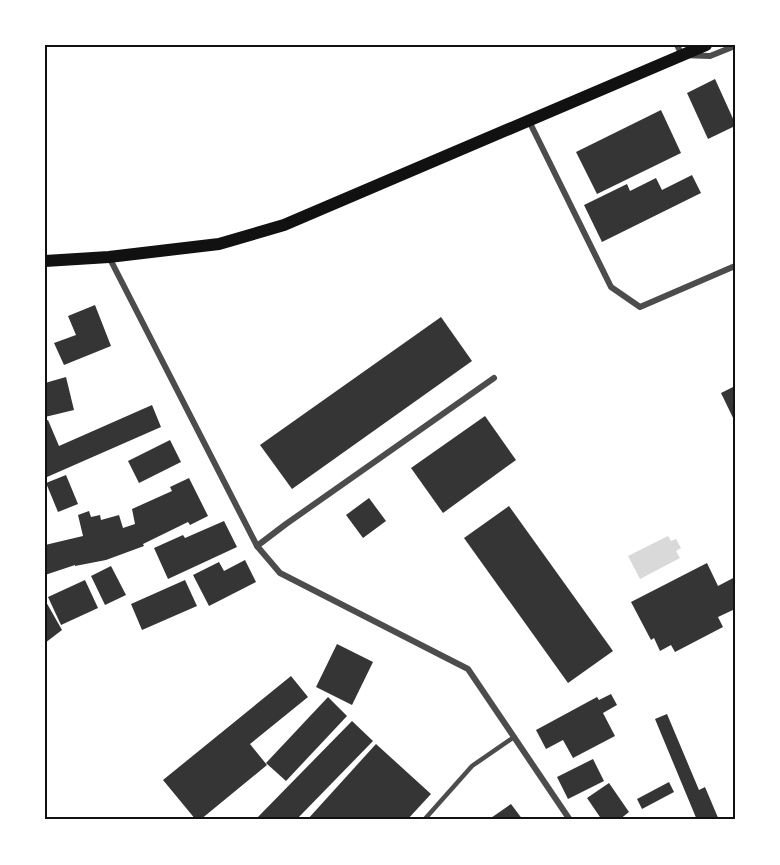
<svg xmlns="http://www.w3.org/2000/svg" width="780" height="865" font-family="'DejaVu Sans',sans-serif">
<style>
.water{fill:#d9d9d9}
.building{fill:#353535}
.lines{fill:none;stroke-linecap:round;stroke-linejoin:round}
.service{stroke:#4c4c4c;stroke-width:4.5}
.minor{stroke:#4c4c4c;stroke-width:6}
.secondary{stroke:#111;stroke-width:12}
.neatline{fill:none;stroke:#111;stroke-width:2}
</style>
<rect width="100%" height="100%" fill="#fff"/>
<!-- water -->
<path class="water" d="M668,536L671,541L676,539L681,548L676,551L680,558L640,579L628,556Z"/>
<!-- building -->
<g class="building">
<path d="M715,79L735,123V126L708,139L687,93Z"/>
<path d="M661,110L681,153L597,194L576,152Z"/>
<path d="M692,175L701,193L602,242L584,205L627,184L630,191L656,178L662,190Z"/>
<path d="M95,305L111,346L64,365L54,343L76,335L68,316Z"/>
<path d="M441,317L472,361L292,489L260,445Z"/>
<path d="M66,377L74,410L45,417V383Z"/>
<path d="M735,386V422L721,393Z"/>
<path d="M152,405L161,427L47,477L45,472V421L48,420L59,446Z"/>
<path d="M485,416L516,460L443,513L411,468Z"/>
<path d="M170,440L181,462L139,483L128,461Z"/>
<path d="M66,475L78,504L58,512L46,483Z"/>
<path d="M189,478L208,516L190,525L188,522L143,544L144,546L106,560L75,566V565L45,575V545L83,536L78,515L89,511L91,517L100,515L101,520L119,515L123,528L135,524L132,509L172,491L170,487Z"/>
<path d="M369,498L386,521L363,538L346,515Z"/>
<path d="M509,506L613,651L568,683L464,538Z"/>
<path d="M224,521L237,547L168,579L154,548L183,535L185,538Z"/>
<path d="M245,560L256,582L209,606L193,575L219,562L224,571Z"/>
<path d="M707,563L718,586L735,577V609L718,617L723,627L675,652L671,645L660,651L654,638L651,640L631,602Z"/>
<path d="M111,566L126,595L105,605L91,576Z"/>
<path d="M85,580L98,608L61,625L48,597Z"/>
<path d="M185,580L197,606L142,630L131,604Z"/>
<path d="M45,600L62,630L45,643Z"/>
<path d="M337,644L373,662L352,705L316,687Z"/>
<path d="M291,676L308,697L250,744L267,765L200,820H196L163,780Z"/>
<path d="M611,694L617,705L603,713L615,736L573,758L563,740L546,749L536,730L597,697L599,700Z"/>
<path d="M328,697L347,716L286,781L266,763Z"/>
<path d="M667,714L699,790L705,787L719,820H697L655,719Z"/>
<path d="M352,721L373,741L296,820H255Z"/>
<path d="M376,744L431,794L407,820H307Z"/>
<path d="M593,759L604,781L568,799L557,777Z"/>
<path d="M669,782L674,792L642,809L637,799Z"/>
<path d="M609,783L629,812L619,820H614L612,818L610,820H602L587,798Z"/>
<path d="M511,804L523,820H488Z"/>
</g>
<g class="lines">
<!-- service -->
<path class="service" d="M424,820L472,766L514,737"/>
<!-- minor -->
<g class="minor">
<path d="M677,45L682,55L710,56L735,46"/>
<path d="M529,121L611,287L640,307L735,266"/>
<path d="M109,257L257,546L280,573L468,669L570,820"/>
<path d="M257,546L286,524L494,378"/>
</g>
<!-- secondary -->
<path class="secondary" d="M45,261L109,257L219,244L284,225L706,45"/>
</g>
<!-- border -->
<rect width="780" height="865" fill="none" stroke="#ffffff" stroke-width="93"/>
<rect x="46" y="46" width="688" height="772" class="neatline"/>
</svg>
